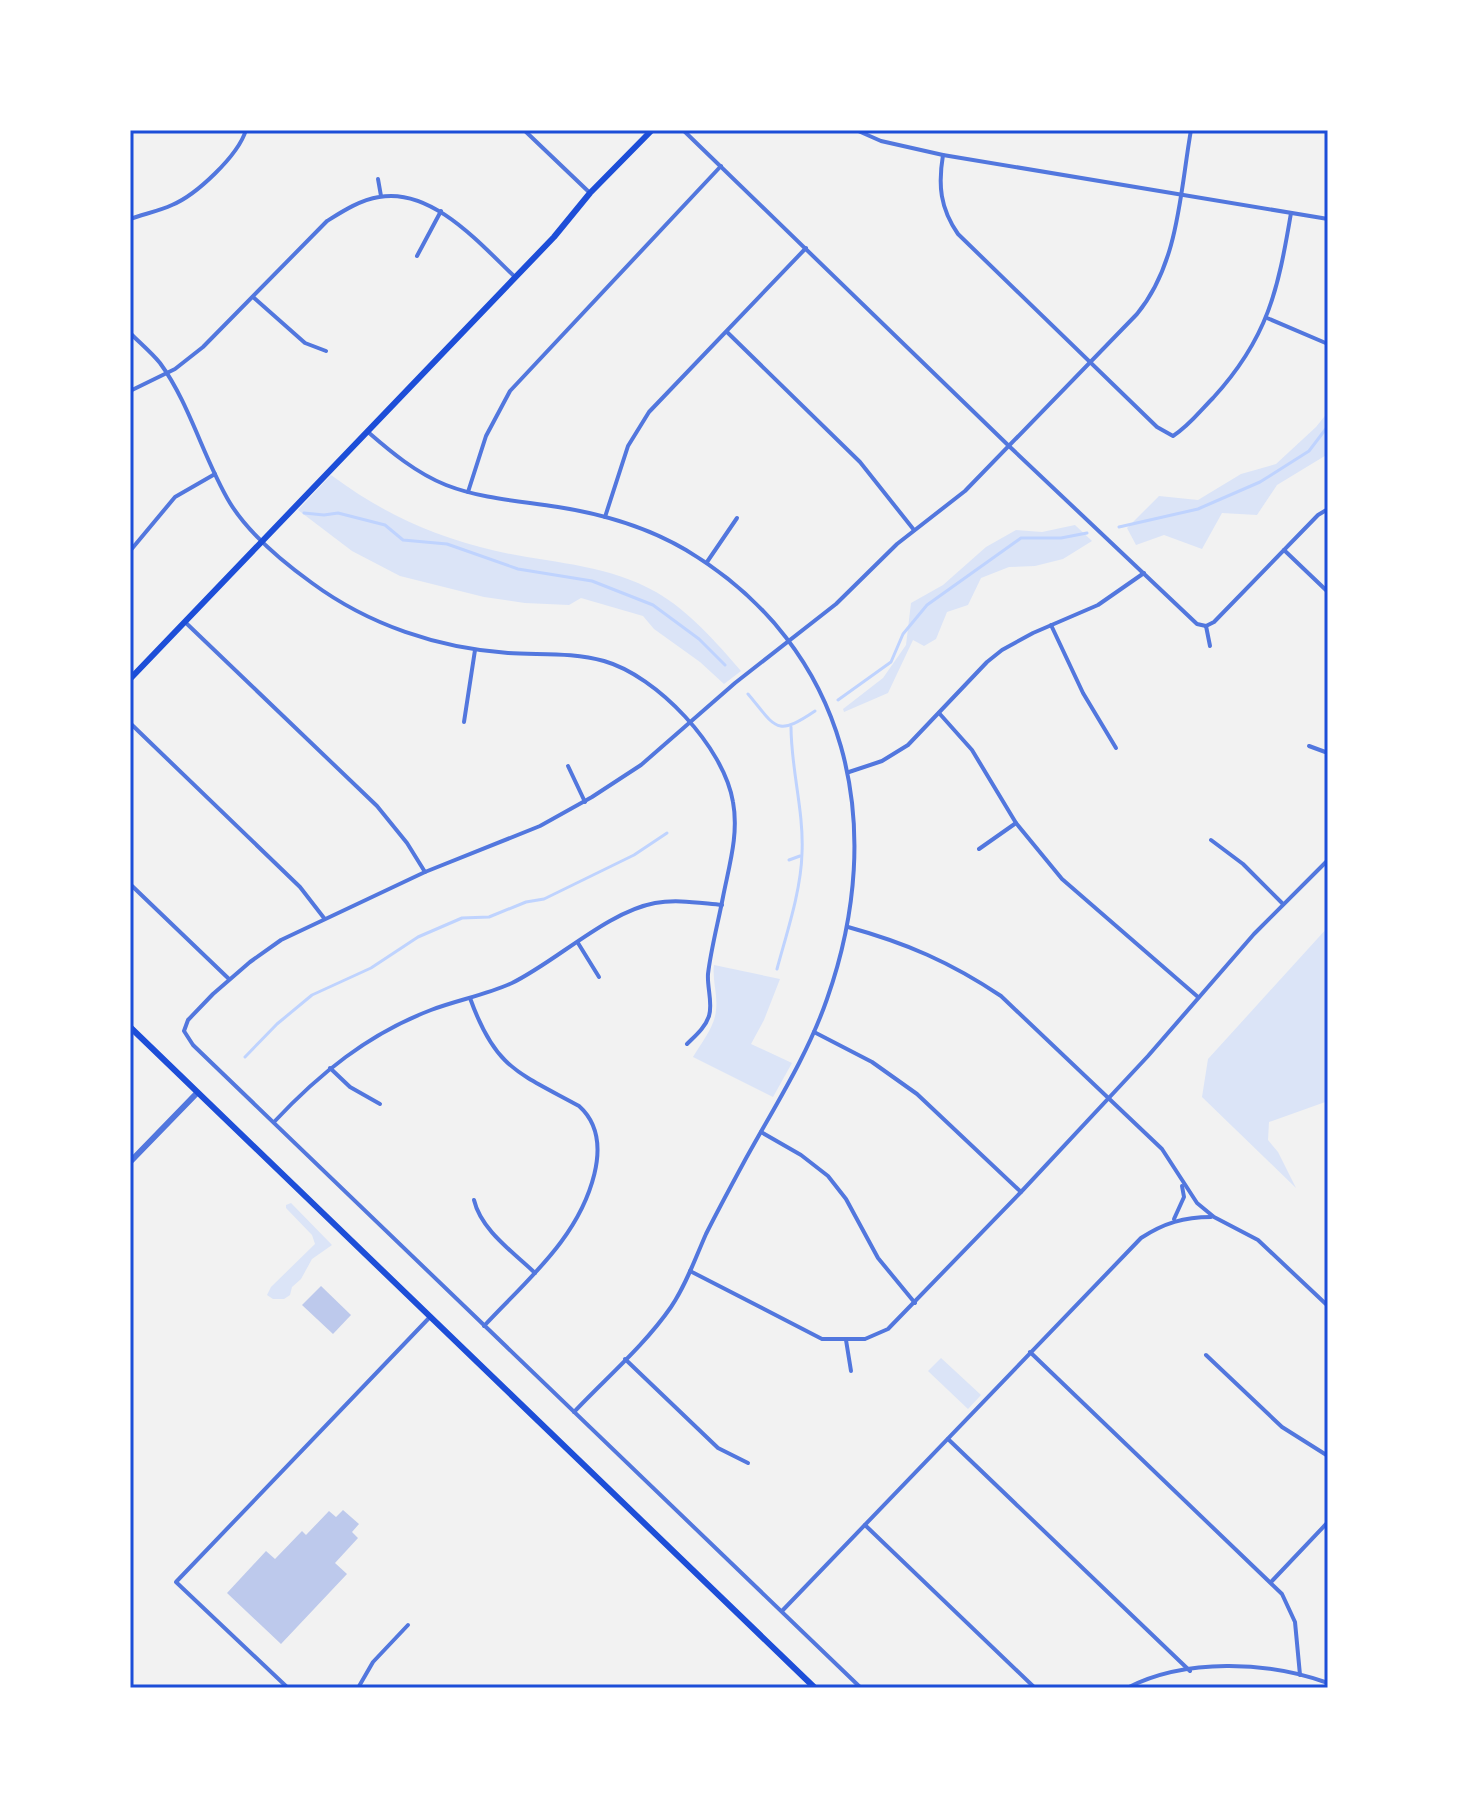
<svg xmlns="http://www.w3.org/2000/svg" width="1458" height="1818" font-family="Signika,sans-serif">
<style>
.green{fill:#dbe4f7}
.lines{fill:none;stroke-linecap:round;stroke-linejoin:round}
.stream{stroke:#bfd3fe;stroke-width:3}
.building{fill:#bdc9ec}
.minor{stroke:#5277de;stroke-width:4}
.tertiary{stroke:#5277de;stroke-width:6}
.secondary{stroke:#1d4ed8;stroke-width:6}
.neatline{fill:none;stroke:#1d4ed8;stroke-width:3}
</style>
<rect width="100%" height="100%" fill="#f2f2f2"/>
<!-- green -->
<g class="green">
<path d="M1328,412V454L1277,485L1257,515L1222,513L1202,549L1164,535L1136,545L1127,528L1159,496L1198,500L1241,474L1276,464L1316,427Z"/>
<path d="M331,475C384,514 432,536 496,551C550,563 607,564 656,592C689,611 716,642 741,671L724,684L700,662L654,629L643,616L581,598L569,605L525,603L484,597L400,576L352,551L298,510Z"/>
<path d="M1075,525L1092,541L1063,559L1035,566L1009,567L981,578L968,605L947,612L936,639L924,646L913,640L888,693L844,712L843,709L883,678L906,645L911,603L943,585L986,547L1016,530L1042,532Z"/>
<path d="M1328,927V1101L1269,1122L1268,1140L1278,1152L1296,1188L1202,1097L1208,1059Z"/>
<path d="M714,965L780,979L764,1020L751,1044L792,1063L773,1097L693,1057C702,1042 715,1026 716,1010C718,995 712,980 714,965Z"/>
<path d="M291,1203L332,1245L312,1259L301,1279L292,1287L290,1295L284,1299H273L267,1295L271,1287L315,1244L312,1235L286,1208V1205Z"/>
<path d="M941,1358L981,1395L968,1409L928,1371Z"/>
</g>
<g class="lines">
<!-- stream -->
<g class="stream">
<path d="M304,513L324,515L338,513L385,525L403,540L447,544L518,569L592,581L653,605L699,639L725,665"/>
<path d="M1119,527L1198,509L1260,482L1309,451L1328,426"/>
<path d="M748,694C776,727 775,738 815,711"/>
<path d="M838,700L891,662L903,634L927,605L1021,538H1061L1087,533"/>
<path d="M789,860L800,856"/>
<path d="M777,969C787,932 801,891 802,853C804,811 791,769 791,727"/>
<path d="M245,1057L277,1024L312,995L371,968L418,937L462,918L489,917L526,902L544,899L634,855L667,833"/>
</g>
</g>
<!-- building -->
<g class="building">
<path d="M321,1286L351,1315L333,1334L302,1305Z"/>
<path d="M343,1510L359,1524L352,1532L358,1538L335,1563L347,1574L281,1644L227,1593L266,1551L275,1559L302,1531L306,1535L329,1511L336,1517Z"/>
</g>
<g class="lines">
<!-- minor -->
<g class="minor">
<path d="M524,130L590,193"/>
<path d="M683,130L1010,447L1197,624L1206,626"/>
<path d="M856,130L881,141L943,155L1328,219"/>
<path d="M943,155C938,185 940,208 958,234L1157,427L1173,436C1189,426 1200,411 1213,398C1268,338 1278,290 1291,213"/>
<path d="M378,179L381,196"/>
<path d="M130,219C144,214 159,211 172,205C196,195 238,156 246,130"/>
<path d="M417,256L441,211"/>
<path d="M253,297L305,343L326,351"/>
<path d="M1267,318L1328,344"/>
<path d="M727,332L860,462L914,530"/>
<path d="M130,333C140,343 151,352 160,363C190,404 204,460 230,503C249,534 283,562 312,583C369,625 438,648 508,653C540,655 573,652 604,661C657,676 724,747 733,802C739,834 729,866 723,897C718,923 711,949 708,974C707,988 713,1003 709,1016C705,1028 695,1036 687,1044"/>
<path d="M130,391L175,369L203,347L327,221C343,211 360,200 379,197C432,187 481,245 515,277"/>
<path d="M368,432C391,452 416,473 446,485C482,499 520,501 558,507C603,514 647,527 686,550C850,648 888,826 827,999C807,1057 773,1109 744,1162C731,1186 718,1210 706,1234C695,1259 686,1285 671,1307C644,1346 606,1378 574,1412"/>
<path d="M468,492L486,436L510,391L721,166"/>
<path d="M605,517L628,446L649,412L806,248"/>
<path d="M1284,550L1328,592"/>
<path d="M130,551L175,497L215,474"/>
<path d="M707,562L737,518"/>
<path d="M185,622L377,806L407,843L425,872"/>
<path d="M1051,625L1083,693L1116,748"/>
<path d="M1206,626L1214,622L1318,515L1328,509"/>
<path d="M1206,626L1210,646"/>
<path d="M939,713L972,750L1016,823L1062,879L1198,997"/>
<path d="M464,722L475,650"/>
<path d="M130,723L300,887L324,918"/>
<path d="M1309,746L1328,753"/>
<path d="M568,766L585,802"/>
<path d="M849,772L882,761L908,745L987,662L1002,650L1033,633L1098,605L1144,573"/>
<path d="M1211,840L1243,864L1283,904"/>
<path d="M979,849L1016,823"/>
<path d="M130,884L229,979"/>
<path d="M848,927C906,943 950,962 1001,996L1162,1149L1197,1203L1214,1217L1258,1240L1328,1306"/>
<path d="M578,943L599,977"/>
<path d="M470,998C495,1068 517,1072 579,1106C618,1141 587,1207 561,1242C539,1272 510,1298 484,1326"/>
<path d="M814,1032L872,1062L917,1094L1021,1192"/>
<path d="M330,1068L350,1087L380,1104"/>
<path d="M274,1122C319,1074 368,1034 431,1010C457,1000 486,995 512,983C557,961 607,912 655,903C677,899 699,903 722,905"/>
<path d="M761,1132L801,1155L828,1176L846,1199L878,1258L915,1303"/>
<path d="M474,1200C481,1230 513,1252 535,1273"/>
<path d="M1174,1219L1184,1197L1182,1186"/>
<path d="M690,1271L822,1339H865L888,1329L1021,1192L1148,1056L1254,934L1328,860"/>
<path d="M846,1340L851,1371"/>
<path d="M1030,1352L1282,1594L1295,1622L1300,1675"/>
<path d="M1206,1355L1282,1427L1328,1456"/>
<path d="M625,1359L718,1448L748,1463"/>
<path d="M948,1439L1190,1671"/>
<path d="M865,1525L1035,1688"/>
<path d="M1272,1581L1328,1522"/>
<path d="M782,1611L1141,1238C1164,1223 1184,1217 1211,1217"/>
<path d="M288,1688L176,1582L429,1318"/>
<path d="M358,1688L373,1662L408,1625"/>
<path d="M861,1688L193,1045L184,1031L188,1020L213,994L250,962L281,940L425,872L540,826L592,797L641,765L735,683L836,604L897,544L965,491L1137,314C1179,263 1180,192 1191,130"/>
<path d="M1127,1688C1185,1658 1268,1661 1328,1683"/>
</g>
<!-- tertiary -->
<path class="tertiary" d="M130,1162L196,1094"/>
<!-- secondary -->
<g class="secondary">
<path d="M130,679L554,237L590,193L652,130"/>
<path d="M130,1027L815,1688"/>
</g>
</g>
<!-- border -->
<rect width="1458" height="1818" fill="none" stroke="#ffffff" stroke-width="264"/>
<rect x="132" y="132" width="1194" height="1554" class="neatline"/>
</svg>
